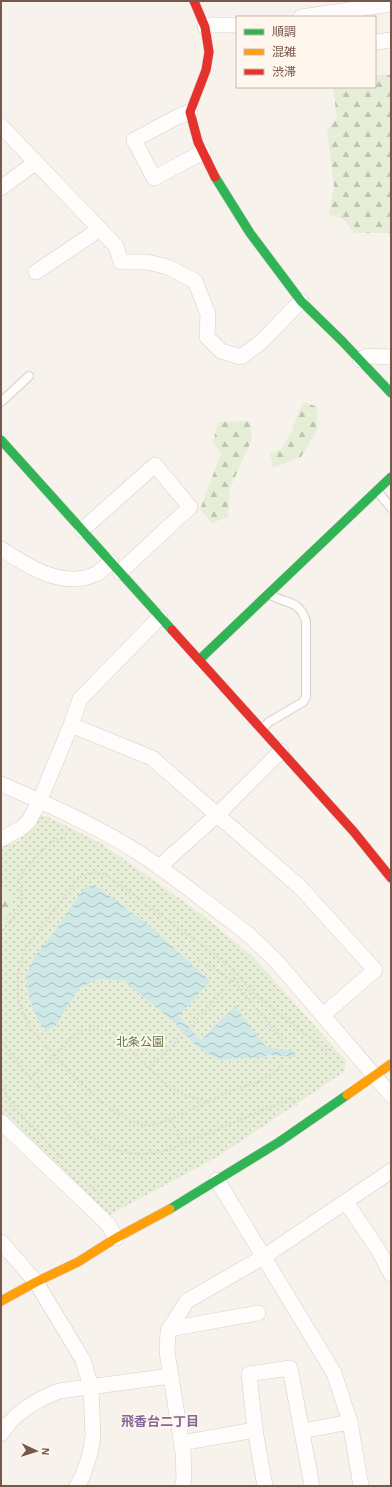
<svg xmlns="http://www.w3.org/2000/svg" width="392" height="1487" font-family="'Alegreya Sans','Noto Sans JP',sans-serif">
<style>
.green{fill:url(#green-dots)}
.forest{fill:url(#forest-firs)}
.water{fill:url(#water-waves)}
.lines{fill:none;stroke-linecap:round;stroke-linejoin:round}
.lane-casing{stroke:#d6cec9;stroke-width:10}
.street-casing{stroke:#d6cec9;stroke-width:16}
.fast-casing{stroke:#d7cec8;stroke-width:10}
.slow-casing{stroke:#d7cec8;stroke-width:10}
.jam-casing{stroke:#d7cec8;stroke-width:10}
.path{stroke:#dad1cf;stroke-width:2.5;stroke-dasharray:1 3;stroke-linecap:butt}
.lane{stroke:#fefdfc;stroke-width:8}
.street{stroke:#fefdfc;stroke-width:15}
.fast{stroke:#30b455;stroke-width:9}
.slow{stroke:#ff9f0a;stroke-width:9}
.jam{stroke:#e5322d;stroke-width:9}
.labels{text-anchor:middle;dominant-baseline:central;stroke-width:3.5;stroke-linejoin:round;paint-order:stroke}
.park-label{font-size:12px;fill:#597c43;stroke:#fff7ee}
.neighbourhood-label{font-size:13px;font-weight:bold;fill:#84679a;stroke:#fff7ee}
</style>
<defs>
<pattern id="green-dots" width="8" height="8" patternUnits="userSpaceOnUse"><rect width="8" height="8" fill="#e6eed7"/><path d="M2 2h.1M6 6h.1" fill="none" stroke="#bfc4b0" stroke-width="1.8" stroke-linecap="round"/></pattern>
<pattern id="forest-firs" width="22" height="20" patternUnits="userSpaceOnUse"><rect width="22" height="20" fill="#e6eed7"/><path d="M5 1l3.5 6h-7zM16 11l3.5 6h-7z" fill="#bfc4b0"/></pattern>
<pattern id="water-waves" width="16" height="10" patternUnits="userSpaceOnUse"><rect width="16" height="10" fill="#cee8e8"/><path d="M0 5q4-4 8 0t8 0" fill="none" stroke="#acbfbe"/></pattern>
</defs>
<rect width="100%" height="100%" fill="#f7f2ec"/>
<!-- green -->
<path class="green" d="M46,816L102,844L200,913L254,958L346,1061L344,1072L217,1157L109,1215L1,1113V847L19,841L39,817Z"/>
<!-- forest -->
<g class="forest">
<path d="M375,75H391V233H354L344,220L329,214L334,186L327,130L337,118L333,87H375Z"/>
<path d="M304,402L317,407V430L301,457L273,468L270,454L281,449L292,431L298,413Z"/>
<path d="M250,421L252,439L230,488L228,517L212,523L200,510L221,453L213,443L218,422Z"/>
<path d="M1,885L7,890L13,900L7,917L1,926Z"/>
</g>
<!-- water -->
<path class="water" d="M95,885L152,928L210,981L179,1016L201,1040L235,1006L266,1047L295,1052V1057L270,1055L264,1057L219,1060L196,1046L173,1021L124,981L99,979L79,988L56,1025L46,1030L37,1018L29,997L27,974L35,956L63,920L84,888Z"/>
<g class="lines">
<defs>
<g id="lane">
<path d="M1,402L29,376"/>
<path d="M378,492L391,508"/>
<path d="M263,728L269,722L303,702L306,697V621C298,598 286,605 269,594"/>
</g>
<g id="street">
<path d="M301,17L391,4"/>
<path d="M205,27L210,25H237"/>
<path d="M375,42L391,40"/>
<path d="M190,112L177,117L134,140L154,178L203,152"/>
<path d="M1,126L116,246L121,262H147L168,267L195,281L208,314L207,337L221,351L241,357L261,342L301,301"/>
<path d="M1,188L36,162"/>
<path d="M36,272L100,229"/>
<path d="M360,360L367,356L391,357"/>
<path d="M82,530L155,465L190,507L120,572"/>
<path d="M1,549C29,567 63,589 96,574C102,571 106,565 111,562"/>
<path d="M71,725L152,758L300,887L375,970L323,1015"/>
<path d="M1,784C49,805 98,826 142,855C174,876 204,901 235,924L249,935L277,962L391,1095"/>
<path d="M1,839L20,829L29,821L40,800L71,725L80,699L160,617"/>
<path d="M159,867L217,815L281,751"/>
<path d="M1,1122L108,1224L116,1238"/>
<path d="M217,1180L334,1373L350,1422L361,1486"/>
<path d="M346,1202L379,1251L391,1274"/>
<path d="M1,1242L36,1282L83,1360L91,1387L93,1436L90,1454L83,1475L77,1486"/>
<path d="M169,1329L258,1313"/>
<path d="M302,1431L350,1422"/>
<path d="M1,1434C14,1413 36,1400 59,1391L171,1376"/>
<path d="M181,1443L255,1430"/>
<path d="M182,1486L184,1479L183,1452L167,1352L168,1331L187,1301L265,1256L391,1171"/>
<path d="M265,1486L255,1430L249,1374L290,1368L312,1486"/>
</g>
<g id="fast">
<path d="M215,177L250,233L301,301L342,341L391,393"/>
<path d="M1,440L172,630"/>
<path d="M199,660L391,477"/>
<path d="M170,1209L279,1142L347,1095"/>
</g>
<g id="slow">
<path d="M347,1095L391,1064"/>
<path d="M1,1301L36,1282L78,1262L116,1238L170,1209"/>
</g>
<g id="jam">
<path d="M194,1L205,27L209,52L206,70L190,112L198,142L215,177"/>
<path d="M172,630L354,832L391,878"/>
</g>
</defs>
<!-- lane casing -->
<use href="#lane" class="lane-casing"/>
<!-- street casing -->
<use href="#street" class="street-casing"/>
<!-- fast casing -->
<use href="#fast" class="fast-casing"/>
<!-- slow casing -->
<use href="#slow" class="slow-casing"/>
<!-- jam casing -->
<use href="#jam" class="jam-casing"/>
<!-- path -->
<g class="path">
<path d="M1,933L20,908L22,896L19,877L45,847L55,840L67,837"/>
<path d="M199,960L234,981L283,1041"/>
<path d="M1,1041L30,1078L89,1135L101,1144L116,1150L129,1153L143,1154L166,1151L292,1098L299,1108"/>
<path d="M149,1068L181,1037L228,985L238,976"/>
<path d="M30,1078L54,1056C74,1077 117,1123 147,1125C155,1126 164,1122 171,1119L182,1144"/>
<path d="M1,1081C8,1105 21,1114 37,1131C45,1139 52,1149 60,1157"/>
<path d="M209,1102L187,1096L170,1088L114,1034L98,1029L85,1030L74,1035L54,1056L29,1026L22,1010L18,997V973L24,953L30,942L79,878C88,872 97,870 106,875L214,954L236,973L254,994L327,1051L333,1046"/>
<path d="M171,1119L240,1087L256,1083L273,1073L282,1065"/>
<path d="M86,1183L93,1187L101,1198"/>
</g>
<!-- lane -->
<use href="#lane" class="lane"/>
<!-- street -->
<use href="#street" class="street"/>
<!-- fast -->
<use href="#fast" class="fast"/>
<!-- slow -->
<use href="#slow" class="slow"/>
<!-- jam -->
<use href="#jam" class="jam"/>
</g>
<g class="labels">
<!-- park labels -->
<g class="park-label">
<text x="140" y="1042">北条公園</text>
</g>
<!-- neighbourhood labels -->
<g class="neighbourhood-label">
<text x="160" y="1422">飛香台二丁目</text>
</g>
</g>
<!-- border -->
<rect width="392" height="1487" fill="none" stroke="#77574b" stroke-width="4"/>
<!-- legend -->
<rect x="236" y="16" width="140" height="72" fill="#fff7ee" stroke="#c9b7ad"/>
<rect x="244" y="29" width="20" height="6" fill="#30b455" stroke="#c9b7ad"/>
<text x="272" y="36" font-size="12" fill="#77574b">順調</text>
<rect x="244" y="49" width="20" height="6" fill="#ff9f0a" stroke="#c9b7ad"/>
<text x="272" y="56" font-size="12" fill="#77574b">混雑</text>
<rect x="244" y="69" width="20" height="6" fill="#e5322d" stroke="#c9b7ad"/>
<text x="272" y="76" font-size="12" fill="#77574b">渋滞</text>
<!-- north arrow -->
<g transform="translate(36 1451) rotate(94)" stroke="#fff7ee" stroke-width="3" paint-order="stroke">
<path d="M0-3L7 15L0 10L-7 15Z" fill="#77574b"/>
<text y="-6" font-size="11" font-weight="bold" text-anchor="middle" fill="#77574b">N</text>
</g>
</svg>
